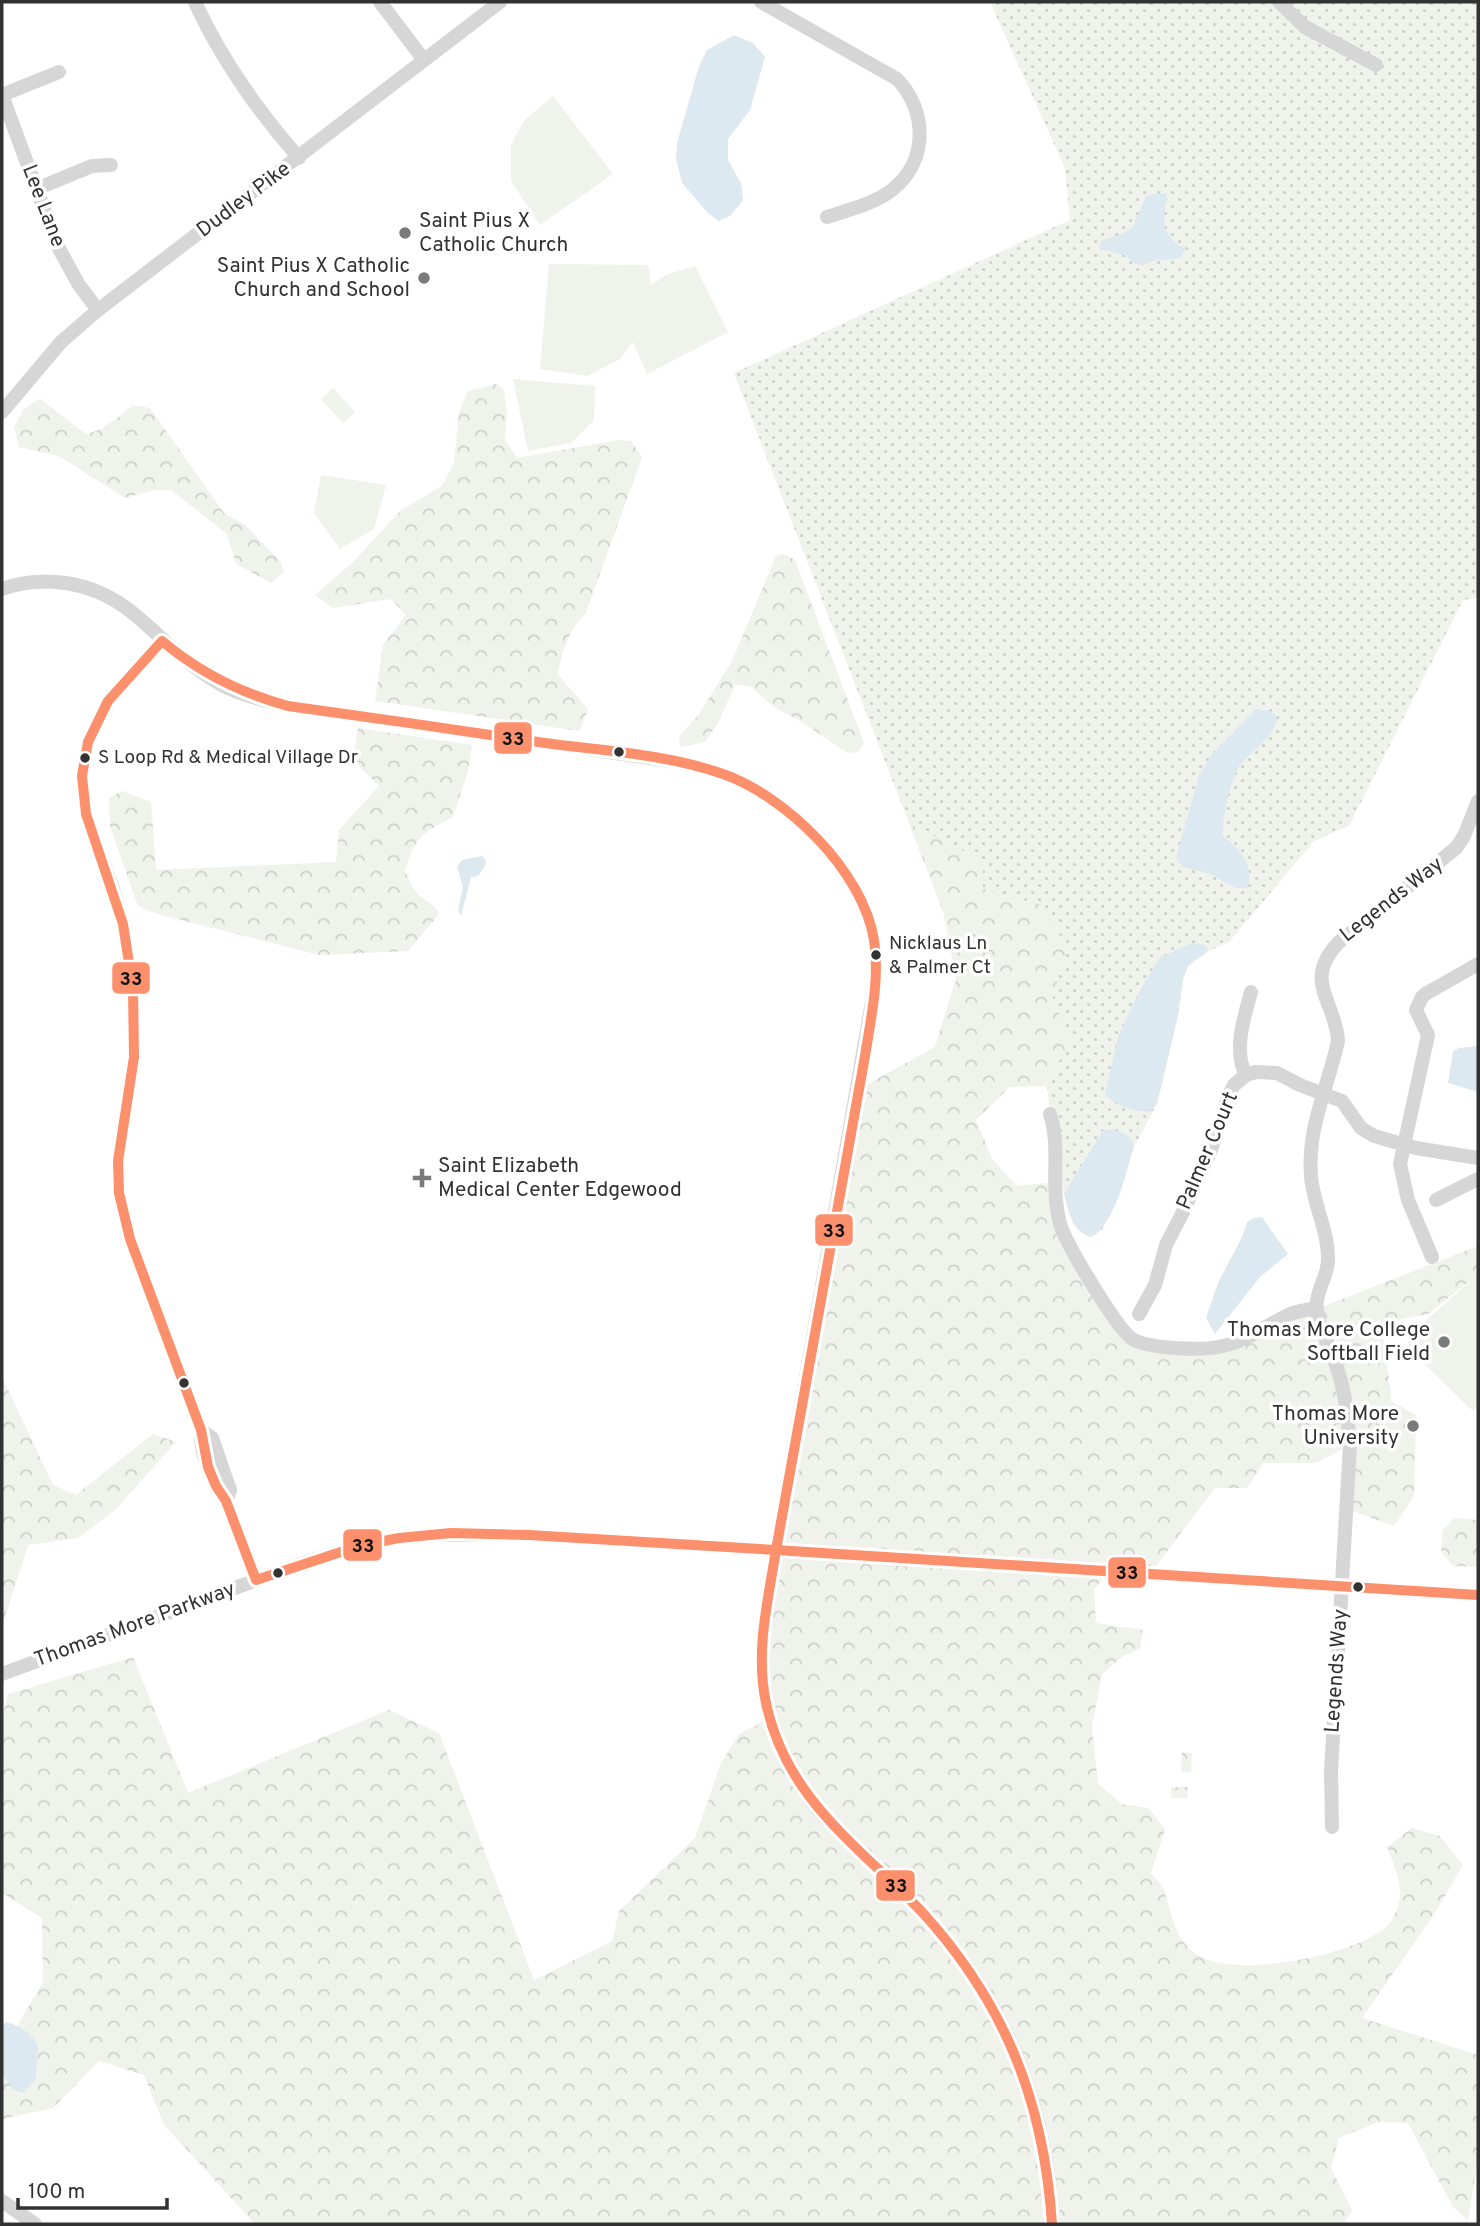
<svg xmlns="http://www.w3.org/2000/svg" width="1480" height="2226" font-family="Overpass,sans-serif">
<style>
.grass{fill:url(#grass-dots)}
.forest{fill:url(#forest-crowns)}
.garden{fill:#f0f2ec}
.water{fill:#dde9f0}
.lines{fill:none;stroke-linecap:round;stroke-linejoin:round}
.minor{stroke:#d6d6d6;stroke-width:14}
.bus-1-casing{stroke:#fff;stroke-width:16}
.bus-1{stroke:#fd906c;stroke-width:10}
.poi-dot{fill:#7a7a7a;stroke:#fff;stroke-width:2.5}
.bus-dot{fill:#323232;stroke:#fff;stroke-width:2.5}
.labels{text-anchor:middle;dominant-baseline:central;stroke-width:7;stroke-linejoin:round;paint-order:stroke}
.bus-label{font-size:19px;fill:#323232;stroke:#fff;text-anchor:start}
.street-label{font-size:21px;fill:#323232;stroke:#fff}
.poi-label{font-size:21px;fill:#323232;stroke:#fff;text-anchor:end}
.line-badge{stroke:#fff;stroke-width:2.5}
.pale-badge-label{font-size:19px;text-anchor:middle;font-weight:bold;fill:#111}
</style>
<defs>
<pattern id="grass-dots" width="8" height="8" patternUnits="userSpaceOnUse" patternTransform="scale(1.75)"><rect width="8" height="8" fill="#f0f2ec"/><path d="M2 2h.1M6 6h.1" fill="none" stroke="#ced0cb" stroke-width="1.8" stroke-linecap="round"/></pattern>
<pattern id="forest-crowns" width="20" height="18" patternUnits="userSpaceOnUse" patternTransform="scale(1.75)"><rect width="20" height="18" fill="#f0f2ec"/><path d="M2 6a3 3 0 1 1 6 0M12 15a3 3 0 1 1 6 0" fill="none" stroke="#ced0cb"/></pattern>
</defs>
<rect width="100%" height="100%" fill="#fff"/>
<!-- grass -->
<path class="grass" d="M990,2H1478V598L1463,600L1349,826L1314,841L1229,942L1208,951L1188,966L1183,979L1178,1015L1157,1104L1135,1145L1110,1215L1101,1231L1091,1237L1083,1234L1073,1224L1064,1194L1050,1114L1045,1065L1007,1075L734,373L1070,220L1065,168Z"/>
<!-- forest -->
<g class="forest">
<path d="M496,384L504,390L507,414L505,440L517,458L619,440L631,441L642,457L586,613C569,629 562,651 558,674C567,688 579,696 588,710L579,731L375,701L383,645L406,615L391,599L333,608L315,595L352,563L401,510L442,486L454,463L459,412L468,391Z"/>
<path d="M40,399L86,434C105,430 118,417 133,405L150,408L224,513L245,525L280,561L284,571L271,583L236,564L227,534L171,490H154L125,498L59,456L19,447L14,427L24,409Z"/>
<path d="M785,554L795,560L864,743L858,752L847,753L802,722L774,707L750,686L735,685L718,723L705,742L680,747L679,737L699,714L732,661L776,556Z"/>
<path d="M358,728L472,745L468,771L453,817C421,834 417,834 405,870C409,880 412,889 421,897C428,903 435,904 439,914L408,951L319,955L157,914L138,906L110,826L109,798L122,791L151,802L156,870L336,862L339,830L379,786L353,760Z"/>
<path d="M909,823L983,861V889L1042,905L1067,947L1052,1000L1071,1037L1047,1086L1010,1087L976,1120L992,1159L1017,1186L1056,1182L1061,1226L1130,1337L1217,1348L1478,1246L1477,1275L1428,1314L1381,1323L1392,1402L1416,1415L1414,1496L1394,1526L1347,1509L1350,1445L1316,1463H1263L1247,1488H1215L1150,1574L1108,1572L1094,1589L1096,1623L1143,1630L1140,1649L1124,1655L1102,1674L1092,1726L1098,1784L1122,1804L1148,1808L1165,1829L1151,1873C1155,1878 1161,1883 1164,1890C1173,1916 1174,1942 1201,1957C1239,1978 1355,1955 1386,1927C1390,1924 1393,1918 1395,1914C1407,1893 1395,1867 1387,1847L1412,1828L1440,1836L1463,1865L1433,1916L1362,2018L1478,2055V2160L1468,2221L1453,2207L1408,2123L1378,2122L1339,2138L1331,2168L1352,2210L1344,2224H255L164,2125L144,2075L99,2061L53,2108L2,2119V2048L5,2046L43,1982L42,1918L2,1893V1720L8,1694L133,1657L188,1793L389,1710L439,1733L534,1980L612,1941L619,1911L695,1838L721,1763L739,1734L769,1719L761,1665L857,1090L935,1047L956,979L943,911Z"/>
<path d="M2,1377L53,1485L76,1495L153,1434L176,1442L115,1510L78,1538L28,1545L2,1626Z"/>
<path d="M1454,1518L1478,1520V1567L1453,1566L1441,1552L1443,1530Z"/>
<path d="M1182,1752L1192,1753L1191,1772L1181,1771Z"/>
<path d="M1171,1787H1188L1187,1798H1171Z"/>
</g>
<!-- garden -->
<g class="garden">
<path d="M553,96L613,174L540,225L511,181V145L524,121Z"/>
<path d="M549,264L648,265L651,285L668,274L695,266L728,332L647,374L633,342L620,359L587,376L540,369Z"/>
<path d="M513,379L595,386L594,420L571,443L528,451Z"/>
<path d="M333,388L355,412L343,423L321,399Z"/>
<path d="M321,475L386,485L374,529L340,549L314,513Z"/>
<path d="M1477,1275L1478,1406L1473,1411L1409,1349V1336Z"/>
</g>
<!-- water -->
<g class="water">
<path d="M734,35L753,43L765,57L750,110L728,139V160L741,183L743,200L730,216L719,221L708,213L682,183L676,159L677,143L699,66L707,50Z"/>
<path d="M1159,193L1167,194C1164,223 1158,232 1185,249L1180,258L1152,261L1143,265L1136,264L1124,255L1100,249L1101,241L1124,233L1132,228L1146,196Z"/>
<path d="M1256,709L1271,711L1277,718C1272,741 1253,748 1240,765C1230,779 1223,818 1222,835C1240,850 1255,864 1247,888H1236L1208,873L1183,867L1176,858L1199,775L1212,754Z"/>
<path d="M482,856L486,860L485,866L478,876L471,877L461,916L458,910L463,887L457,867L462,860Z"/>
<path d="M1192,943L1205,945L1208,951L1188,966L1183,979L1178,1015L1157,1104L1149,1112C1132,1111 1116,1106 1105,1094L1119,1034L1140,991L1159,958Z"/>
<path d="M1478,1046V1092L1448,1083L1453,1051L1459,1048Z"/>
<path d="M1103,1130C1117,1129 1129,1132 1134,1145C1126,1173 1116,1222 1091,1237C1071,1229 1069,1212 1064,1194Z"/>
<path d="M1262,1217L1288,1254L1260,1277L1215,1334L1206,1318L1218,1283L1242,1237L1247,1222L1254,1218Z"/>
<path d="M6,2022C19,2025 33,2034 38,2047L36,2079L23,2093L16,2091L2,2075V2024Z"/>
</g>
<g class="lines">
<!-- minor -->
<g class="minor">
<path d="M195,2C221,59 258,111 299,158"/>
<path d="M380,2L424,60"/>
<path d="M761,2L897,79C927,110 929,161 892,190C874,204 848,210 827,217"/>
<path d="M1279,2L1305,27L1376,65"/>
<path d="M2,95L57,245L79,285L98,310"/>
<path d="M2,95L59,72"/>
<path d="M36,189L92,166L111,165"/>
<path d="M2,412L61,342L98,310L500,2"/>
<path d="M2,589C43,574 90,582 125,607C155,629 179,659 212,679C234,694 262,700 288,706L677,762C700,767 722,772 743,782C795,807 852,867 870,922C876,943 875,964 875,985L768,1592C755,1682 762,1736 818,1810C863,1855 912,1898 952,1947C1015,2024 1049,2125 1052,2224"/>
<path d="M162,641L108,701L88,742L82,776L86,814L113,889L123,924L133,989L134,1057L118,1161L119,1193L130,1239L201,1430C200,1452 211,1484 226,1501L256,1580"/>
<path d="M1246,1075C1233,1052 1244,1017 1251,992"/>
<path d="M1050,1114C1060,1145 1052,1177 1057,1208C1058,1217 1060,1226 1064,1234C1072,1252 1119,1333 1134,1340C1153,1349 1203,1351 1223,1346C1248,1341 1268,1324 1290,1314C1298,1311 1308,1310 1316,1308"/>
<path d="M1436,1200L1478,1179"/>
<path d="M1432,1257L1408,1200L1400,1164L1428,1035L1416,1010L1422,997L1427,993L1478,964"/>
<path d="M1139,1314L1155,1285L1166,1245L1183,1212L1211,1150L1228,1096L1234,1085L1246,1075L1256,1072L1277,1073L1300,1085L1342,1101L1361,1128L1374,1136L1416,1148L1478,1158"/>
<path d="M201,1430L212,1438L230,1490L226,1501"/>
<path d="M2,1674L303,1563L369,1543L423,1535H525L1478,1595"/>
<path d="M1332,1827L1331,1771L1350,1445C1348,1420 1346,1396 1338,1371C1332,1351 1320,1332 1317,1311C1314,1293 1328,1277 1328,1260C1329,1232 1313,1204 1311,1176C1307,1128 1328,1087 1338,1041C1336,1001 1302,982 1338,943L1456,848L1464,836L1478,801"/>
<path d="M2,2201L35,2224"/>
</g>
<defs>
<g id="bus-1">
<path d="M162,641C200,673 240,693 288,706C374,718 459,730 545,743C604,751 666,754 723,774C786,796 863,871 874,940C880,978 871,1018 865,1056L776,1550L529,1535L451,1533L399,1538L362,1545L256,1580L226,1501L216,1486L208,1467L201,1430L130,1239L119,1193L118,1161L134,1057L133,989L123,924L86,814L82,776L88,742L108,701Z"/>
<path d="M776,1550L1478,1595"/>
<path d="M776,1550C768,1601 755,1651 766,1703C786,1799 859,1846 922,1912C1005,2003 1044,2102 1052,2224"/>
</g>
</defs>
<!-- bus-1 casing -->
<use href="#bus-1" class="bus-1-casing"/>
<!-- bus-1 -->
<use href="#bus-1" class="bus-1"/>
</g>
<!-- markers -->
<g class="poi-dot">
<circle cx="405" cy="233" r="7"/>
<circle cx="424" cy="278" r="7"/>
<path d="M418.5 1167.5h7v7h7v7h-7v7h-7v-7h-7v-7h7z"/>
<circle cx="1444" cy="1342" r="7"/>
<circle cx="1413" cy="1426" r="7"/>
</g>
<g class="bus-dot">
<circle cx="619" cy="752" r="6"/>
<circle cx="85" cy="758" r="6"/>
<circle cx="876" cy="955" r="6"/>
<circle cx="184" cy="1383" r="6"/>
<circle cx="278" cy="1573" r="6"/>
<circle cx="1358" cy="1587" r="6"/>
</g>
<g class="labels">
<!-- bus labels -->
<g class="bus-label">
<text x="98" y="758">S Loop Rd &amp; Medical Village Dr</text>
<text x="889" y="944">Nicklaus Ln<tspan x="889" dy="24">&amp; Palmer Ct</tspan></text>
</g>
<!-- street labels -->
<g class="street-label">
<text transform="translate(244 200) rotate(-37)">Dudley Pike</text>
<text transform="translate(43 206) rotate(69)">Lee Lane</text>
<text transform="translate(1392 900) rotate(-38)">Legends Way</text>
<text transform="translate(1208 1151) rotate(-67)">Palmer Court</text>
<text transform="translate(135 1625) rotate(-20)">Thomas More Parkway</text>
<text transform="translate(1337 1671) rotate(-86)">Legends Way</text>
</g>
<!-- poi labels -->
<g class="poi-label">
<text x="419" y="221" text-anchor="start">Saint Pius X<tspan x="419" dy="24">Catholic Church</tspan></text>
<text x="410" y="266">Saint Pius X Catholic<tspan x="410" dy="24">Church and School</tspan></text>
<text x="438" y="1166" text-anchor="start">Saint Elizabeth<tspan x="438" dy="24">Medical Center Edgewood</tspan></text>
<text x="1430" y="1330">Thomas More College<tspan x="1430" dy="24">Softball Field</tspan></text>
<text x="1399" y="1414">Thomas More<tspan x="1399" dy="24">University</tspan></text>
</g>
</g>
<g class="line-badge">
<rect x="493" y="721" width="40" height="34" rx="7" fill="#fd906c"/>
<rect x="111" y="961" width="40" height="34" rx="7" fill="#fd906c"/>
<rect x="814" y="1213" width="40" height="34" rx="7" fill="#fd906c"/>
<rect x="342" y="1528" width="41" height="34" rx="7" fill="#fd906c"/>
<rect x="1107" y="1556" width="40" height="33" rx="7" fill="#fd906c"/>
<rect x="875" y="1869" width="41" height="33" rx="7" fill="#fd906c"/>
</g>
<g class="pale-badge-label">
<text x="513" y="745">33</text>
<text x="131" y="985">33</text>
<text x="834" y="1237">33</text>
<text x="363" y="1552">33</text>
<text x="1127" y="1579">33</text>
<text x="896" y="1892">33</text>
</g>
<!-- border -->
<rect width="1480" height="2226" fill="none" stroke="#323232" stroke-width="7"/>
<!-- scale -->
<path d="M18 2198v10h149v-10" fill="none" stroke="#323232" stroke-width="3.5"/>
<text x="28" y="2198" font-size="21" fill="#323232" stroke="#ffffff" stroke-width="5" paint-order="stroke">100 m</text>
</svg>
